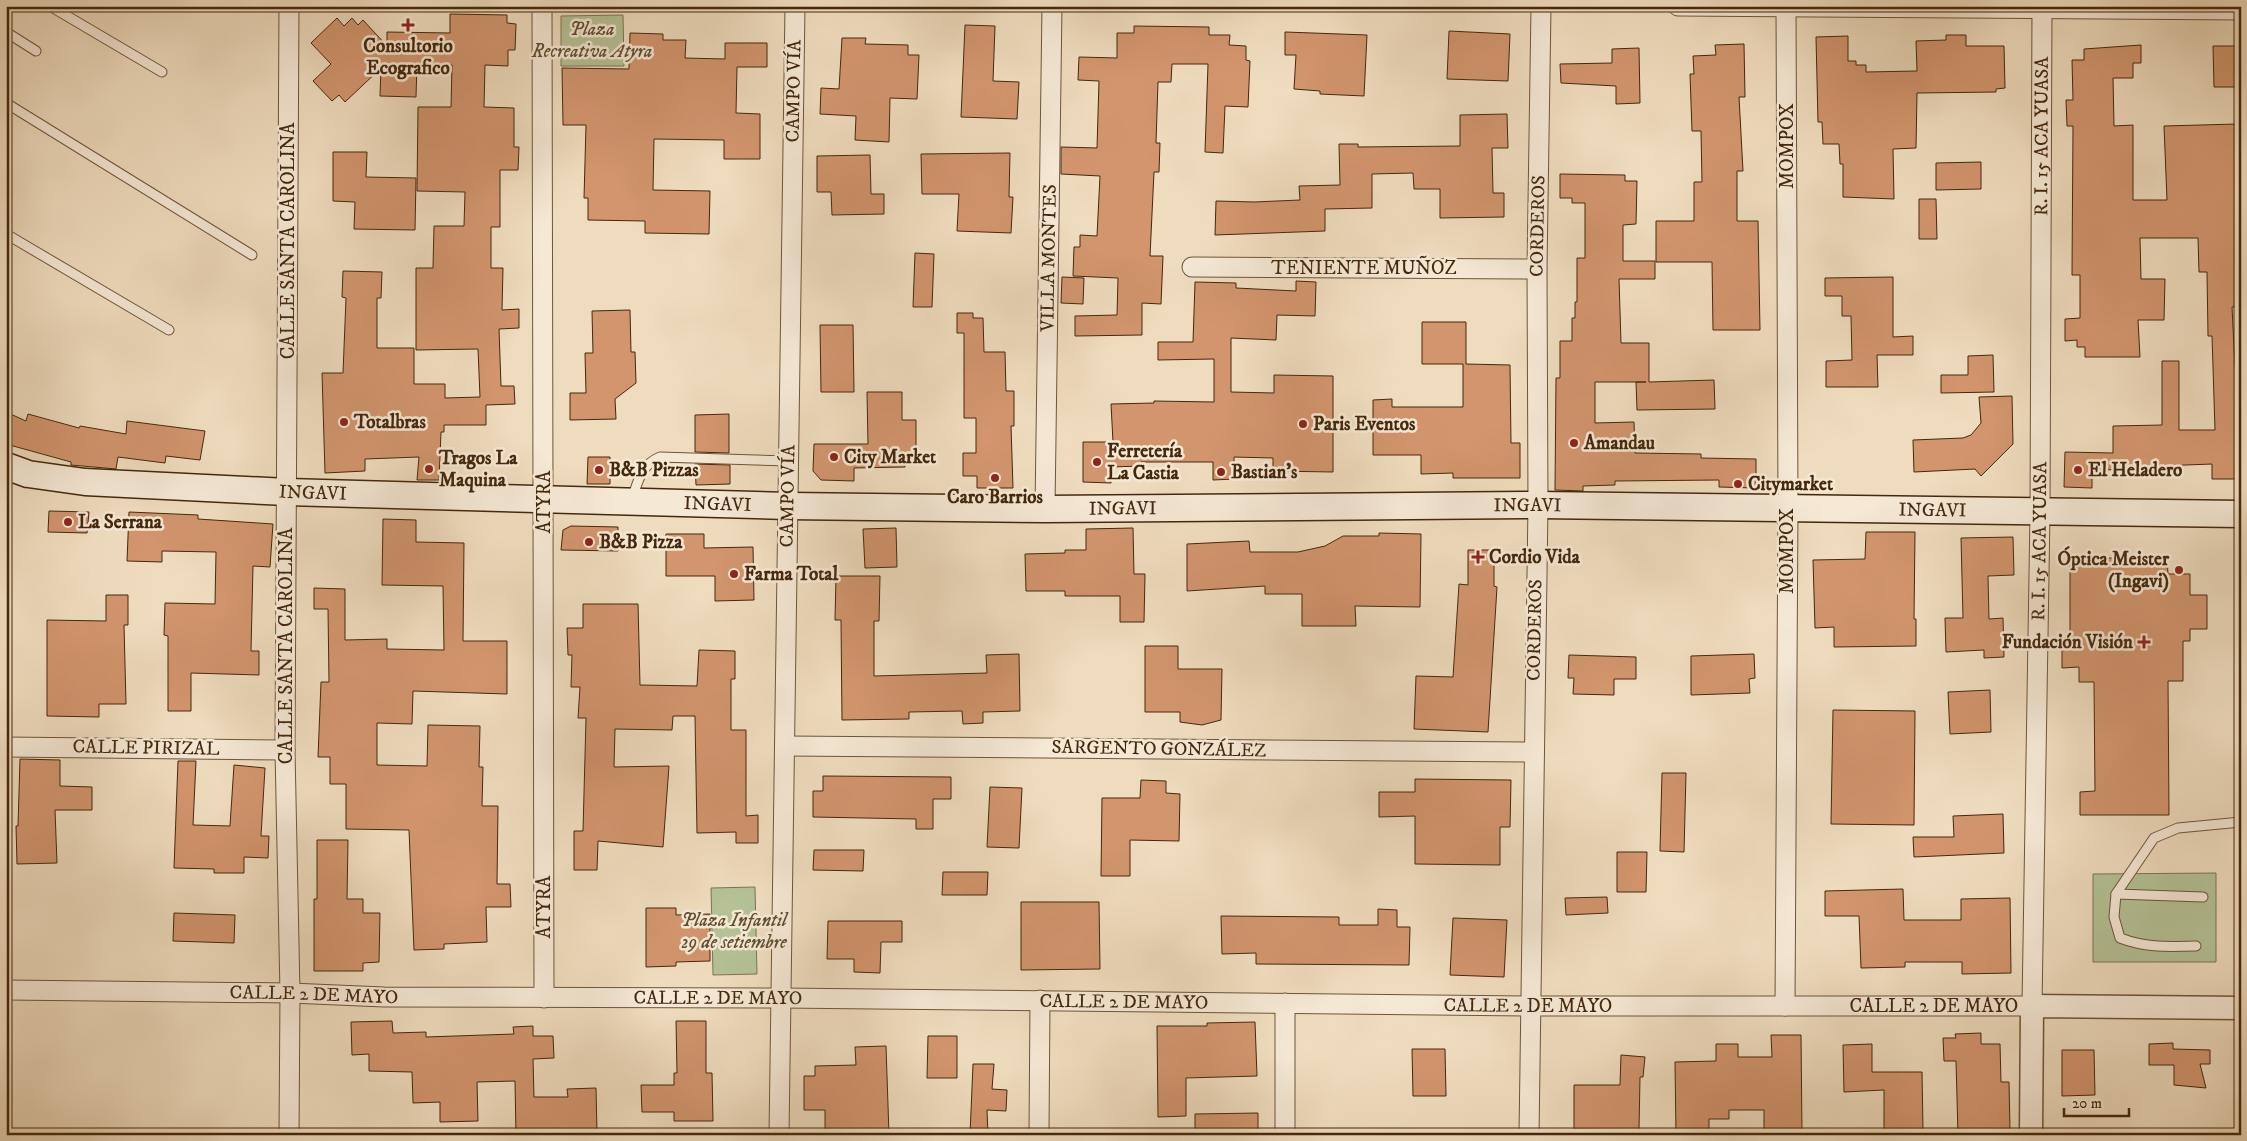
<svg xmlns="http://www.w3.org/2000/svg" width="2247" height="1141" font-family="'IM FELL DW Pica',serif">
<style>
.green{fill:#b4c296;stroke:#7c7552}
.building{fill:#d2956e;stroke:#44280d}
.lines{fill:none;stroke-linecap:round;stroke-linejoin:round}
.service-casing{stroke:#6f5539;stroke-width:11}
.minor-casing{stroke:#6f5539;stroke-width:21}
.tertiary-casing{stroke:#6f5539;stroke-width:25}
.secondary-casing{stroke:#44280d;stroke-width:29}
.service{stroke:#f5e8d5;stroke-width:9}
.minor{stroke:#f5e8d5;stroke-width:19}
.tertiary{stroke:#f5e8d5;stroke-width:22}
.secondary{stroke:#f5e8d5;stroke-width:26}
.poi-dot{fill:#8f2418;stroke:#f5e8d5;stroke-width:2}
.labels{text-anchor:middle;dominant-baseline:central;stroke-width:5;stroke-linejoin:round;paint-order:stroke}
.park-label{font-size:19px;font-style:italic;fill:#604e2f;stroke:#f5e8d5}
.poi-label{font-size:19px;font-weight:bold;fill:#44280d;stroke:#f5e8d5;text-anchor:start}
.street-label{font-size:19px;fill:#44280d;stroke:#f5e8d5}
</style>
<rect width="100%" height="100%" fill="#efdcbe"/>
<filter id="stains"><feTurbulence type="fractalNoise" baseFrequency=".004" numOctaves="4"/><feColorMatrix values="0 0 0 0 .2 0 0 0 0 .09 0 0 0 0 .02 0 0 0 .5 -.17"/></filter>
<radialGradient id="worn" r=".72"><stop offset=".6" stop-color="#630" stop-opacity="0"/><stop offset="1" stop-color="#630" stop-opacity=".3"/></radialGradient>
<!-- green -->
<g class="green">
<path d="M623,15L624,66H561V16Z"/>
<path d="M2216,873V962H2093V874Z"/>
<path d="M755,887L757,974L713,975L711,888Z"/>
</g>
<!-- building -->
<g class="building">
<path d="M450,14L507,15V23L516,24L515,50H508V66L485,65L484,107L514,108V147H519L518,170H500V227H491V268H503L502,310L519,309V328L499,329L501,386H514L515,404L486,405V425H444V432H441L439,480H417L419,457L365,459V471L325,473L322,373H343L346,298L342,297L343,271L382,272L381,298H377V348H414V384H445V398L480,397L478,349L416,350V268H433L434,226H464L465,192L417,191L418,107H451L452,65L417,64L416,97L380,96L381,68L345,102L339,95L332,101L313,81L331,64L311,43L337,18L344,26L352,18L358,25L363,20L387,46V32L450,33Z"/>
<path d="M965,25L995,26L993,81L1019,82L1017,119L961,117Z"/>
<path d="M1134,26L1209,27V35H1230L1229,45L1246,46V60L1250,61L1248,107L1225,106L1223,153L1205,152L1208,64H1172L1171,82H1158L1156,143H1160L1159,172H1154L1150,256H1163L1161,304L1142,303V335L1075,336V316L1117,315L1118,278L1073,276L1074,247H1080V235L1097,236L1100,176L1061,174V147L1097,148L1099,81L1078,80L1079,57L1117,58V33H1134Z"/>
<path d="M1449,31L1510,34L1508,81L1447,79Z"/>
<path d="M1285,32L1367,35L1364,96L1320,94V91L1294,89L1296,55H1285Z"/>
<path d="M630,33L663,34V40H686L685,58L725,59V43H767V67H737L736,113L760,114V159H724V140L654,139L653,190L710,191L709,234L645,233V221L588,220V198H584L586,125H563L562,68L629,69Z"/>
<path d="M1946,35H1966V46H2004L2005,88L1996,89V92L1917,93L1916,148L1893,149L1894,199L1843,197V164H1840L1839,144H1823L1822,122H1818L1816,37L1848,36V61H1856V65H1866V72L1917,71L1916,41L1946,40Z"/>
<path d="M842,38H866L865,44L908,45V55H919L917,99L890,98L889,142L855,140L856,116L820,114L821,88L839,89Z"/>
<path d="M1744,44L1745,97H1739L1743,171H1737V221H1758L1760,330H1713L1712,262H1656V221H1694V182H1702L1701,131H1692L1690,74H1694L1693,56L1716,55L1715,45Z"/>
<path d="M2141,45V63H2133V78H2113L2114,126L2133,125V200H2167L2164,126L2237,124V161H2241V306L2232,307L2235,367H2241V479H2212V464L2159,466V469L2092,470V488L2064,487L2065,452L2113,453V426L2162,425V361H2179V430H2215L2212,336H2208L2207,272H2199L2198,238H2140L2141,279H2165L2164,320H2138L2140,357H2085V347H2077V340L2065,341V319L2080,318V275H2072L2073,126H2067L2066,100H2073L2072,60H2084V49Z"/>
<path d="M2213,46H2241V87H2214Z"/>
<path d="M1639,48L1640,103L1616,104V86L1561,83L1560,64L1612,63V49Z"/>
<path d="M1507,114L1508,148H1492L1493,193H1504V217L1440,218V189H1414L1413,173L1372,174V208L1325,209V231L1215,235L1216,201L1254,202L1300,200L1299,186L1340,185L1339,144H1358V147L1460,146V115Z"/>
<path d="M333,152H367L366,177L416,178L415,230L354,229L355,202L333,201Z"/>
<path d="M1010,153L1009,197H1013L1011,233L957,231L959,194H922L921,154Z"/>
<path d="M870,155L871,194H884V214L832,215L831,192H817V156Z"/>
<path d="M1981,162V189L1936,190V163Z"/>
<path d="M1560,174L1625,175V181H1637L1636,224L1623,225V261H1655V279H1619L1621,343H1649V382L1714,380L1715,409L1637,410L1636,382H1646H1595V423L1634,422L1635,453L1701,454V458L1756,459V488L1719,487V480L1615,481V485L1583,486V491L1555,490L1556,378H1560V341H1572V318H1575V302H1577V258H1585V203H1572V198H1560Z"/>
<path d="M1919,199H1936L1937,239H1919Z"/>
<path d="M915,253L934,254L932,307H913Z"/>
<path d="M1062,277L1084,278L1083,304L1061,303Z"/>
<path d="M1893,277V337L1913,336V355H1877L1878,387H1826V361L1852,360L1851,316H1842V296H1825V278Z"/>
<path d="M1296,281L1316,282L1315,316L1277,315L1276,340L1231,338V392L1274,393V375L1333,376V472L1273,471V458L1234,457V479L1213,480V462H1141V466L1111,467V483L1083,482V442H1113L1111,404L1154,403V401L1214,402V359L1158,360V342H1193L1195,282L1236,283V288L1296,291Z"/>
<path d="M630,310L631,352H635L636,383L615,399L616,419L570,420V393H586L585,353H593L592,311Z"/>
<path d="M957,313H973V318H983L984,352H1005L1006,391H1014V426H1011L1013,488H977V476H963V453H976V418H964V333H957Z"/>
<path d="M1422,322H1466V364L1510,365L1511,443H1520V478H1453V473L1421,474V455H1373V400L1392,399V407H1463V364H1422Z"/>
<path d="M820,325H853L854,392H821Z"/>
<path d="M1993,355L1994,392L1941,393V375H1968V356Z"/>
<path d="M867,392H902V420H916V460H905V467L854,468V481L821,480L813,471L814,444H868Z"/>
<path d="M2012,396L2013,444L1981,476L1975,469L1914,472L1913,440L1963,438L1971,435L1981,423L1979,397Z"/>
<path d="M6,412L26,421L28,414L79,428L80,426L126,434L127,421L205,431L200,460L166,456L165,463L118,457L116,469L71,465V462L6,444Z"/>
<path d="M729,414V453L695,452V415Z"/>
<path d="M588,457H610V484H587Z"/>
<path d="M695,464L730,465V484L696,485Z"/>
<path d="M49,511L89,512L87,533L48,532Z"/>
<path d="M129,512L198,515V519L273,524L270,567L253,566L251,651H259V675L191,673V711H168V636L164,635L165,603L215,604L216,552L162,551V562L127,561Z"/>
<path d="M383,519L416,520V542L464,543L463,641H507V694L413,691L412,724L377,723V765L427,766L428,725L480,726L479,767H483L482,806H498L497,884H510L511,907H486L487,942L444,944V949L414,950L409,830L346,829V784H330V757H318L321,682H329L328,609H314V588L345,589V640L387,639V649L444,650L443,586L382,585Z"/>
<path d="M571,526L618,527V551L561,550L563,530Z"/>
<path d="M896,528L897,567L865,568L863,529Z"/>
<path d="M1133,528L1134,574H1145L1144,622H1120V596H1065V591H1026L1025,554L1065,553V550H1086V529Z"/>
<path d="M1866,532H1915L1914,619H1916V646L1834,647V627L1815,628L1813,560L1865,559Z"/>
<path d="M1379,533L1421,534L1420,607L1355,606L1356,626H1302V594H1265V586L1187,591V544L1249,541L1250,552H1298L1325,546L1343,536H1379Z"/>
<path d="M666,534H704V548L753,547L754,600L715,601V576H666Z"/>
<path d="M2013,537L2014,575L1988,576L1989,619L2003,618L2004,657L1984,658V650L1946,652L1945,618H1963L1961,538Z"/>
<path d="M1468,550H1494V586L1497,587L1488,732L1414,729L1416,676L1453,677L1459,584L1468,585Z"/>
<path d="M2070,558H2167L2168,574H2190V595H2207V629H2190V641H2183V681H2168L2169,815H2080V792L2095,791L2094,682H2079V667L2062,668V641H2070Z"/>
<path d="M836,576H880L879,621H874V676L987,673L986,655L1019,654L1020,711L983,712V723L963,724L962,711L909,712V719L842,720L841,620H835Z"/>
<path d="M106,595H128V625H124L126,704H99V717L47,716V620L106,621Z"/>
<path d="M583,604H638L640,685L697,686L699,650L735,651V679H731V730H746V816L758,815V843H736V832L697,833L695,716H673L672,730L615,729L614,767L669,766L663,847L598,841L597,870H574V831H583L586,718H578L580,687H571L572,655H568L567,628H583Z"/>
<path d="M1145,646H1178V669H1222L1221,720L1202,725L1180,722V712H1145Z"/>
<path d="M1754,654L1755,678L1749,679L1750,693L1691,695V656Z"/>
<path d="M1569,655L1636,657V679H1614V695L1573,694L1574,678H1568Z"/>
<path d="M1990,690L1991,732L1950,734L1948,692Z"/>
<path d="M1833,710L1915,711L1914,825L1831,824Z"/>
<path d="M20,759L60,760V786L92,787V810H55L57,863L17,864L16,826H18Z"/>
<path d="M178,761H196L193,825L230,826L234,765L265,768L261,836H269L268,858L244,857V873H214V869L174,868Z"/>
<path d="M1662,773H1686L1684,852L1660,851Z"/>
<path d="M823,776L951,777V799H933V829H916V819L813,817V791H823Z"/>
<path d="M1415,779L1511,780L1510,827H1500V865L1415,864V816L1379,817V792H1415Z"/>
<path d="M1141,780L1166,781V793L1180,794L1179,841L1130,840V876H1101L1102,798H1140Z"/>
<path d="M990,787L1022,788L1019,848L987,847Z"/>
<path d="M2003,814L2004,853L1914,857L1913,837H1954L1953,816Z"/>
<path d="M317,840H348L347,899H363V913H380L379,962L363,963V971H314V899H317Z"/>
<path d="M814,850H864L863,871L813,870Z"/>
<path d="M1617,852H1647L1646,892H1617Z"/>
<path d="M943,872H988L987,895H942Z"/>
<path d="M1903,889L1904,920H1961V899L2010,898L2011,973L1962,974V962H1905V967L1861,968L1859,916H1825V891Z"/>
<path d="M1607,897L1608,913L1566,915L1565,898Z"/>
<path d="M1021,902H1099L1100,969L1021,970Z"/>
<path d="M646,908H676V915L710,914V961L676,962V966L646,967Z"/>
<path d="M1378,909L1397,910V927H1410L1409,965L1256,964V953L1222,954L1221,916L1339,917V925H1378Z"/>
<path d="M174,913L235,915L234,943L173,941Z"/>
<path d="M1453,918L1507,920L1504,977L1450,975Z"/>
<path d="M828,921H902V942H881L880,973L854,972V959H827Z"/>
<path d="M392,1021L393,1033L426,1032V1037L514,1034L513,1027L533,1026V1036H553L554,1058L533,1059L534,1097H568L567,1089L596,1088L597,1133L516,1135L515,1081L477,1082L478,1121L440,1122V1102L413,1103L412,1072L369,1071V1054L352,1055L351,1022Z"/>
<path d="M676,1021H706V1073H712L713,1121H674V1112H642L641,1085H674V1073H677Z"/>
<path d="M1255,1022L1257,1076L1186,1078V1116L1158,1117L1157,1026H1207V1023Z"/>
<path d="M1981,1033V1044H2000L2001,1082H2009L2010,1131L1993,1135H1958L1956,1061H1944L1943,1038H1956L1955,1034Z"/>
<path d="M1771,1035H1801L1802,1135H1764V1110H1729V1119H1709V1135H1676L1675,1062L1716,1061V1044H1738V1057H1772Z"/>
<path d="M928,1036H957V1078H927Z"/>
<path d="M2173,1043V1049L2210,1050V1064H2200L2206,1088L2174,1085V1065H2149V1044Z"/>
<path d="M1872,1044V1072H1922L1923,1130H1884V1090L1844,1092L1843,1045Z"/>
<path d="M886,1046L889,1135H825V1110H804V1076H815V1066L856,1065L855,1047Z"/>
<path d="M1412,1049H1445L1446,1096H1413Z"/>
<path d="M2062,1050H2094L2095,1095L2062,1096Z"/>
<path d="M1621,1055L1645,1057L1643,1077H1640L1639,1130L1574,1129V1085H1620Z"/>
<path d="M973,1064H994L992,1089L1007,1090L1006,1111L987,1110L988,1135H970Z"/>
<path d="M1258,1113V1135H1195V1114Z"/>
</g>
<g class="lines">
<defs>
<g id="service">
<path d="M50,6L162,72"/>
<path d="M6,13L10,6"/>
<path d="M6,32L36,51"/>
<path d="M6,103L252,255"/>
<path d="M6,234L169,330"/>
<path d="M632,499C638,481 641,465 660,457L788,461"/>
<path d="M2116,894L2203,897"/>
<path d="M2196,946C2169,947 2146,948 2120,938L2114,917L2116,894L2154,838L2178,828L2241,822"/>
</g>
<g id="minor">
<path d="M542,6L544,998"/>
<path d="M1678,6L2241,10"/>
<path d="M1192,267L1537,269"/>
<path d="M1045,509L1052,6"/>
<path d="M785,746L1533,752"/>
<path d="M6,747L285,750"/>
<path id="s1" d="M6,990L290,993L384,997L781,998L1531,1006H2032L2040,513L2042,6"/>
<path d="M1785,1006L1788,507L1786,6"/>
<path d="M289,1135L290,993L285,750L289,6"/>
<path d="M779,1135L795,6"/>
<path d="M1039,1135L1040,1000"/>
<path d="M1285,1135V1003"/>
<path d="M1529,1135L1538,505L1537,269L1541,6"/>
</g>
<path id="tertiary" d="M2031,1135L2032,1006L2241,1008"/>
<g id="secondary">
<path id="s2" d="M6,466L28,474L85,482L287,492L788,506L1045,509L1538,505L2241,514"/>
</g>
</defs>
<!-- service casing -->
<use href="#service" class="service-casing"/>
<!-- minor casing -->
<use href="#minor" class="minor-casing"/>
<!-- tertiary casing -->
<use href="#tertiary" class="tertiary-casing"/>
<!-- secondary casing -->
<use href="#secondary" class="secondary-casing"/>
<!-- service -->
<use href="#service" class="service"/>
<!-- minor -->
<use href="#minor" class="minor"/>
<!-- tertiary -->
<use href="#tertiary" class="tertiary"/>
<!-- secondary -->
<use href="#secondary" class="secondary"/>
</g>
<!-- markers -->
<g class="poi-dot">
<path d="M405.5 17.5h5v5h5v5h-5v5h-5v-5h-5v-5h5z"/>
<circle cx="344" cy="422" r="5"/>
<circle cx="1303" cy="424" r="5"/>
<circle cx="1574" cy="443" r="5"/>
<circle cx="834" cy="457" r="5"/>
<circle cx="1097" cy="462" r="5"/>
<circle cx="429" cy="469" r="5"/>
<circle cx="599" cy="470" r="5"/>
<circle cx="2078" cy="470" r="5"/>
<circle cx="1221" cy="472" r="5"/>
<circle cx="995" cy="478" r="5"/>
<circle cx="1738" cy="484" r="5"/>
<circle cx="68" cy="522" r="5"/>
<circle cx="589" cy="542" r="5"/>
<path d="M1475.5 549.5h5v5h5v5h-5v5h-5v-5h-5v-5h5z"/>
<circle cx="2179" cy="570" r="5"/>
<circle cx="734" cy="574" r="5"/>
<path d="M2141.5 634.5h5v5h5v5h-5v5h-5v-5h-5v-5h5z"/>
</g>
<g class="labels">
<!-- park labels -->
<g class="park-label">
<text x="592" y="29">Plaza<tspan x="592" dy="22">Recreativa Atyra</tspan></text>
<text x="734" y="920">Plaza Infantil<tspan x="734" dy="22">29 de setiembre</tspan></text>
</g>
<!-- poi labels -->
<g class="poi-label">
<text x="408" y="46" text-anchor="middle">Consultorio<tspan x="408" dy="22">Ecografico</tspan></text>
<text x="354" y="422">Totalbras</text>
<text x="1313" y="424">Paris Eventos</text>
<text x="1584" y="443">Amandau</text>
<text x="1107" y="451">Ferretería<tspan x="1107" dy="22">La Castia</tspan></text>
<text x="844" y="457">City Market</text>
<text x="439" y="458">Tragos La<tspan x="439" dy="22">Maquina</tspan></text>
<text x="609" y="470">B&amp;B Pizzas</text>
<text x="2088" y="470">El Heladero</text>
<text x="1231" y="472">Bastian's</text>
<text x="1748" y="484">Citymarket</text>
<text x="995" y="497" text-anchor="middle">Caro Barrios</text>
<text x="78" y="522">La Serrana</text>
<text x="599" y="542">B&amp;B Pizza</text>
<text x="1489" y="557">Cordio Vida</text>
<text x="2169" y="559" text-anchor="end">Óptica Meister<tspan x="2169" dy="22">(Ingavi)</tspan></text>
<text x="744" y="574">Farma Total</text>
<text x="2133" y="642" text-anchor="end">Fundación Visión</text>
</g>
<!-- street labels -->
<g class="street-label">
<text transform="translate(794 91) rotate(-89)">CAMPO VÍA</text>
<text stroke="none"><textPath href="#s1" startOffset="2896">R. I. 15 ACA YUASA</textPath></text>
<text transform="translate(1787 146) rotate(-90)">MOMPOX</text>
<text transform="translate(1538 226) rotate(-89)">CORDEROS</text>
<text transform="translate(288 241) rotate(-90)">CALLE SANTA CAROLINA</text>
<text transform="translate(1049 258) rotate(-89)">VILLA MONTES</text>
<text x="1364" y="268">TENIENTE MUÑOZ</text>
<text stroke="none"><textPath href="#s2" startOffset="309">INGAVI</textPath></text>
<text transform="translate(788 496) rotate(-89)">CAMPO VÍA</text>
<text transform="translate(544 502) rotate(-90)">ATYRA</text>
<text stroke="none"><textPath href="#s2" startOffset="714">INGAVI</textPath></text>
<text stroke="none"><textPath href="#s2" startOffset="1524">INGAVI</textPath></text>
<text stroke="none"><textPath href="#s2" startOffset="1119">INGAVI</textPath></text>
<text stroke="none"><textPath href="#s2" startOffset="1929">INGAVI</textPath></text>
<text stroke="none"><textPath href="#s1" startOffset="2491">R. I. 15 ACA YUASA</textPath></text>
<text transform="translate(1787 551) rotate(-90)">MOMPOX</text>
<text transform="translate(1535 630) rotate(-89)">CORDEROS</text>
<text transform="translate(286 646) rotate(-90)">CALLE SANTA CAROLINA</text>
<text transform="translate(146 748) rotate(1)">CALLE PIRIZAL</text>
<text transform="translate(1159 749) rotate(1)">SARGENTO GONZÁLEZ</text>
<text transform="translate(544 907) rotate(-90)">ATYRA</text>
<text stroke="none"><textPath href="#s1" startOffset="308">CALLE 2 DE MAYO</textPath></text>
<text stroke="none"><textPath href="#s1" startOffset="712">CALLE 2 DE MAYO</textPath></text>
<text stroke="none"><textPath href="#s1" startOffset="1118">CALLE 2 DE MAYO</textPath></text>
<text stroke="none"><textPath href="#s1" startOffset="1522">CALLE 2 DE MAYO</textPath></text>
<text stroke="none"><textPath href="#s1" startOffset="1928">CALLE 2 DE MAYO</textPath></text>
</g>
</g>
<!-- margin -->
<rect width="2247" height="1141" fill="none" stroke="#efdcbe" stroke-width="25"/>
<rect x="8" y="8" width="2232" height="1126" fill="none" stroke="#44280d" stroke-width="2.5"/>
<rect x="12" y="12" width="2222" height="1116" fill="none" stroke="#44280d"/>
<!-- scale -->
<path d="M2064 1108v8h65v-8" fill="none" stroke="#44280d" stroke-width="2.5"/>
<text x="2072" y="1108" font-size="15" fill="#44280d" stroke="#f5e8d5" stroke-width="4" paint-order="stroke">20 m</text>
<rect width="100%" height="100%" filter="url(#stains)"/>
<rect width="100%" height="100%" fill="url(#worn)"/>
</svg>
